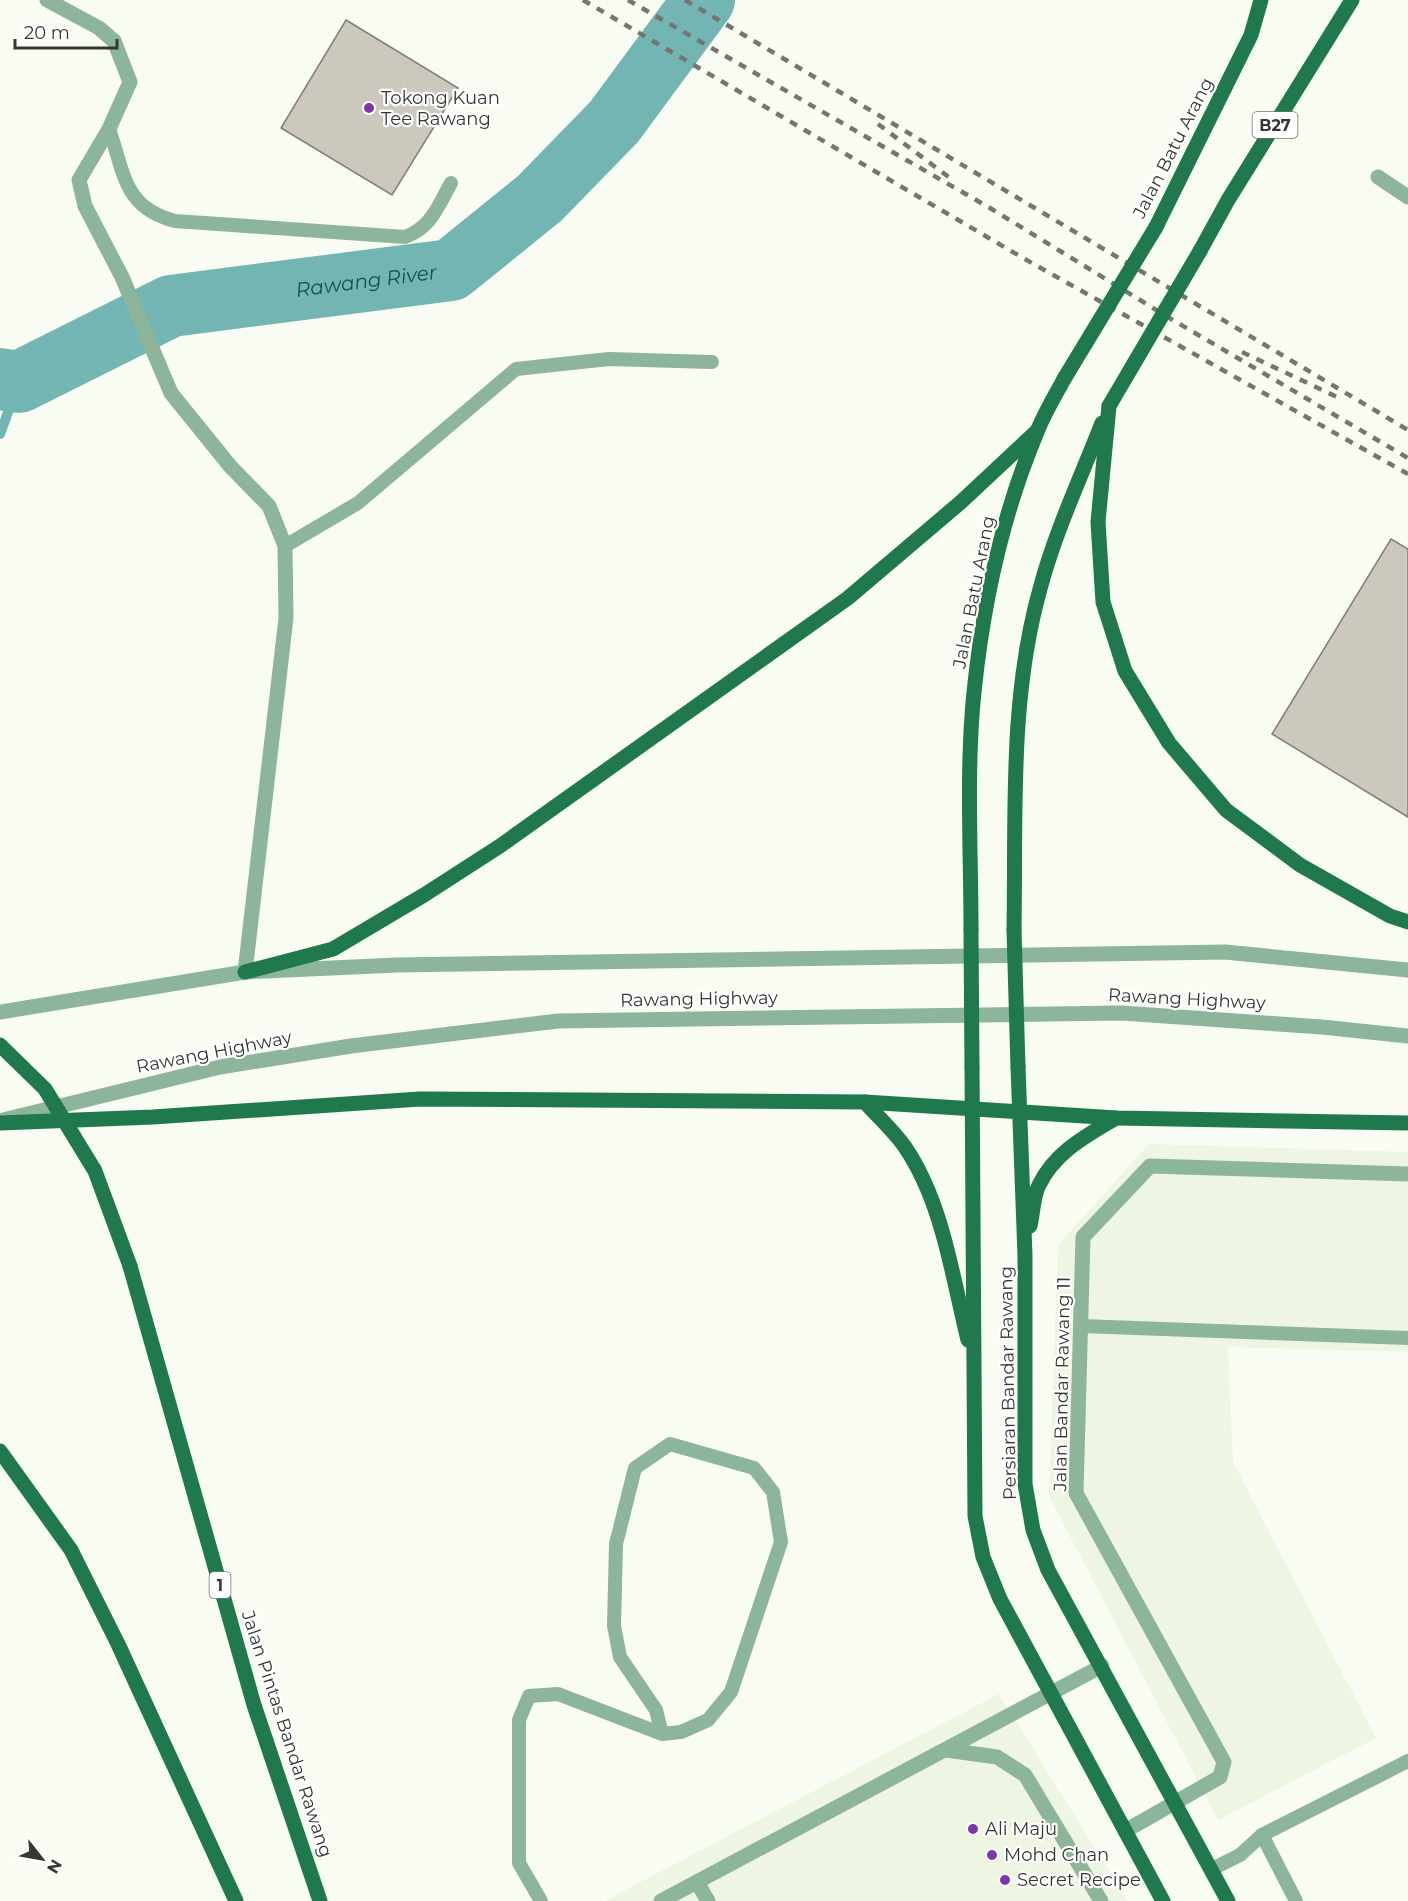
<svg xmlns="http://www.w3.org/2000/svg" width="1408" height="1901" font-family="Montserrat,sans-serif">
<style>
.built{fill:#eff5e3}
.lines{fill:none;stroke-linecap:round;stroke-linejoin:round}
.stream{stroke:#72b5b2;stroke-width:10}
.river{stroke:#72b5b2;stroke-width:62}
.building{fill:#ccc8be;stroke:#827e75;stroke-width:1.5}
.service{stroke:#8cb59b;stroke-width:14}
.minor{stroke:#8cb59b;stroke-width:15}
.tertiary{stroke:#8cb59b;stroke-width:15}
.primary{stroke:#1f794d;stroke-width:15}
.rail{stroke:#747670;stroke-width:4.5;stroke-dasharray:8 8;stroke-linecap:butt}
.primary-bridge{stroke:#1f794d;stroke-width:15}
.poi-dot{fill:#7b37ab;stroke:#fff;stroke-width:2}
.labels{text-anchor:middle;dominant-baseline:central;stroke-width:4.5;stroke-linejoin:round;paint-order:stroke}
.shield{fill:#fff;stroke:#727370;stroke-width:1.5}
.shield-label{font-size:16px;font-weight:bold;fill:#353733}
.poi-label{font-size:18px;fill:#353733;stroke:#fff;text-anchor:start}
.street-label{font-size:18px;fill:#353733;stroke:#fff}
.water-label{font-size:20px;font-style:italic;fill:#16514f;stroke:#fff}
</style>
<rect width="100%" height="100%" fill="#f9fcf2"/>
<!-- built -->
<g class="built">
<path d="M1149,1144L1408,1152V1352L1228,1347L1233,1462L1376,1738L1218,1820L1049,1496L1058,1245Z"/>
<path d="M999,1694L1128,1901H604Z"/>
</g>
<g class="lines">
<!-- stream -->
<path class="stream" d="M0,434L19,382"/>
<!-- river -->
<path class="river" id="s1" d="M0,379L19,382L171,306L451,270L540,198L614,122L704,0"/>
</g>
<!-- building -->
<g class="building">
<path d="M346,20L458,88L392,195L281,128Z"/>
<path d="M1391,539L1408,549V817L1272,734Z"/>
</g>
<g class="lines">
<!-- service -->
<g class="service">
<path d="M109,129C125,174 123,207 175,221L405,237C431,228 438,206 451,183"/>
<path d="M285,546L358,503L516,369L609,359L712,362"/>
<path d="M1081,1326L1408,1338"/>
<path d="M1262,1835L1296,1901"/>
<path d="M1212,1869L1240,1855L1262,1835L1408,1761"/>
<path d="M541,1901L519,1863V1720L529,1696L558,1694L662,1734L681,1732L708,1720L731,1692L781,1542L773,1492L754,1468L670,1444L635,1468L616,1544L614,1626L620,1657L656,1710L662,1734"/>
</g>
<!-- minor -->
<g class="minor">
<path d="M47,0L99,28L114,41L130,82L109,129L79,180L85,206L122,277L171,393L230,466L269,506L285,546L286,618L245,972"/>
<path d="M1378,177L1408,197"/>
<path d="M946,1750L997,1757L1025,1775L1101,1901"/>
<path d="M1125,1831L1220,1777L1224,1762L1076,1493L1083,1237L1150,1166L1408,1174"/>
<path d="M697,1882L708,1901"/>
<path d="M661,1901L1102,1666"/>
</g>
<!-- tertiary -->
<g class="tertiary">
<path d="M0,1012L245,972L397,965L1225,952L1408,970"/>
<path d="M3,1120L220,1067L351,1046L558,1021L1122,1013L1322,1027L1408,1036"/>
</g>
<!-- primary -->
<g class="primary">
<path d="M1156,227L1251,35L1261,0"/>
<path d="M1200,251L1228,200L1352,0"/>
<path d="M1109,406L1098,522L1103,602L1125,671L1169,743L1226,810L1300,865L1390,916L1408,922"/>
<path d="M971,929C971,850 966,770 974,692C983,604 1003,513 1037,432C1044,414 1055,396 1064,379"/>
<path d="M1014,930C1016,817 1009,699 1040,589C1055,532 1081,477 1102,423"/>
<path d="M245,972L333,949L424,895L500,846L848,598L961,502L1037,431"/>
<path d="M972,1067L975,1516L983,1557L1000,1599L1163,1901"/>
<path d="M1018,1067L1025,1256V1484L1033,1530L1048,1570L1228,1901"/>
<path d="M865,1102C878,1117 894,1131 905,1147C943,1203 952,1276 968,1340"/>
<path d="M0,1123L153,1117L420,1099L865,1102L1116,1118L1408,1123"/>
<path d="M1030,1226C1033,1214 1033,1196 1039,1185C1055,1152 1086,1136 1116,1118"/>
<path d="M130,1266L254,1705L320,1901"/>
<path d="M0,1451L71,1550L118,1644L236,1901"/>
</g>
<!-- rail -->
<g class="rail">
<path d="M583,0L1023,258L1408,474"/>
<path d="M628,0L990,208L1166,316L1408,458"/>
<path d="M685,0L1408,430"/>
<path d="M878,124L950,178"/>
<path d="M1242,352L1337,397"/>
</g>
<!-- primary-bridge -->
<g class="primary-bridge">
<path d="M1064,379L1156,227"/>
<path d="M1109,406L1200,251"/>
<path d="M971,929L972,1067"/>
<path d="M1014,930L1018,1067"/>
<path d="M0,1045L45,1089L95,1171L130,1266"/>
</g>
</g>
<!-- markers -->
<g class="poi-dot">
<circle cx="369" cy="108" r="6"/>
<circle cx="973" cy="1829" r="6"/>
<circle cx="992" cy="1855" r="6"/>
<circle cx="1005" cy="1880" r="6"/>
</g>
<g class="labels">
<!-- shield labels -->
<g class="shield">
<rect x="1252.5" y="112" width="45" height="26" rx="4.5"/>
<rect x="209.5" y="1572" width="21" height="26" rx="4.5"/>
</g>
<g class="shield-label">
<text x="1275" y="125">B27</text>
<text x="220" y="1585">1</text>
</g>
<!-- poi labels -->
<g class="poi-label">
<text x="381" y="98">Tokong Kuan<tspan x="381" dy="21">Tee Rawang</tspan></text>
<text x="985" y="1829">Ali Maju</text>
<text x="1004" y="1855">Mohd Chan</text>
<text x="1017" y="1880">Secret Recipe</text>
</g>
<!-- street labels -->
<g class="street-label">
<text transform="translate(1173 148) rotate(-63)">Jalan Batu Arang</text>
<text transform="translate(974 592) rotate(-79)">Jalan Batu Arang</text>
<text transform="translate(699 999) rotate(-1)">Rawang Highway</text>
<text transform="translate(1187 999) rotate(3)">Rawang Highway</text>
<text transform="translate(214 1052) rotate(-11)">Rawang Highway</text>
<text transform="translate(1008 1383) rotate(-91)">Persiaran Bandar Rawang</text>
<text transform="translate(1062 1384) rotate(-89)">Jalan Bandar Rawang 11</text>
<text transform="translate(287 1734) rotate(72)">Jalan Pintas Bandar Rawang</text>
</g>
<!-- water labels -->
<g class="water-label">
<text stroke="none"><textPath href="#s1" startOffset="386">Rawang River</textPath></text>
</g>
</g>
<!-- north arrow -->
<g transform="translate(42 1859) rotate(121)" stroke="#ffffff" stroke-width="4.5" paint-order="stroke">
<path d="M0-4.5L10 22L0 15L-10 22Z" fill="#353733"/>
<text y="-9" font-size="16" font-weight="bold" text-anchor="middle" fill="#353733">N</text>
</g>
<!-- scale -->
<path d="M15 39v9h102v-9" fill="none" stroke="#353733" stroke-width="3"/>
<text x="24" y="39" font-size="18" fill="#353733" stroke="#ffffff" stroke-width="4.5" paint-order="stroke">20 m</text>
</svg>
